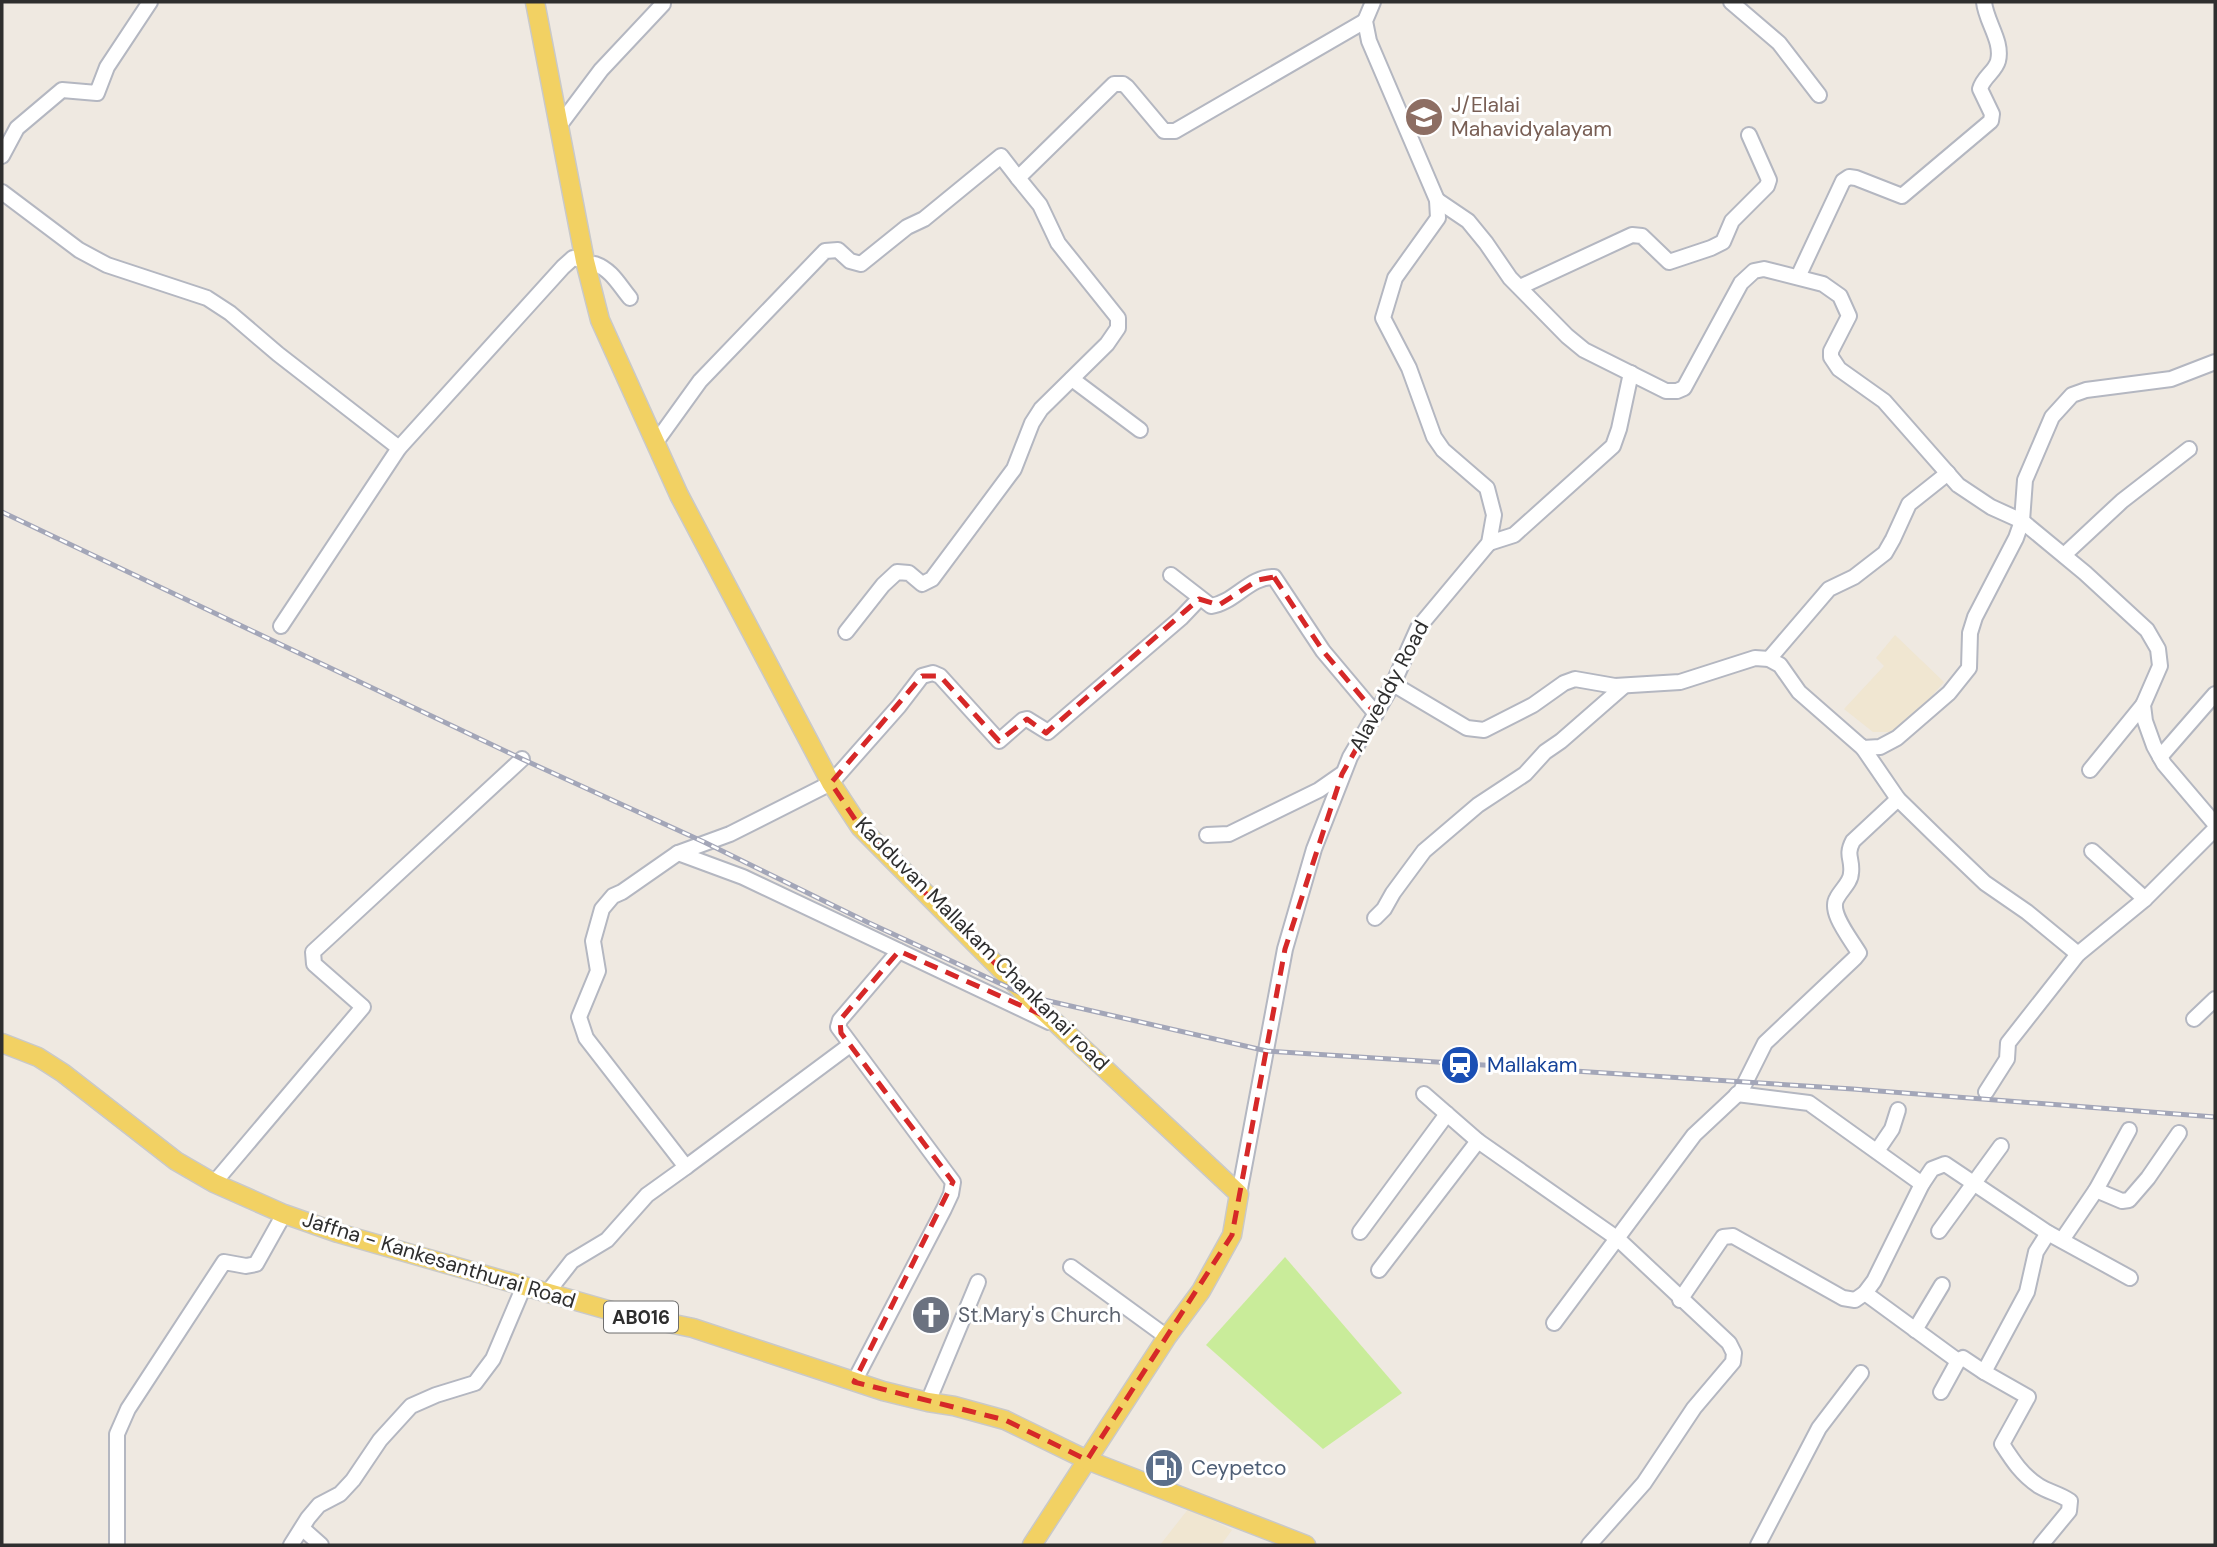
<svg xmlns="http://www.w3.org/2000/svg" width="2217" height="1547" font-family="'DM Sans',sans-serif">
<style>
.education{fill:#f0e6d1}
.pitch{fill:#c9ec9a}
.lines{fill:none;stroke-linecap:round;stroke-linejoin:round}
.minor-casing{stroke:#b4b7c1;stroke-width:18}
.major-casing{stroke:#c9c9c9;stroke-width:21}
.minor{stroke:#fff;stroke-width:14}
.major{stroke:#f2d163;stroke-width:18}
.rail-casing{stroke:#a3a6b8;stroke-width:5}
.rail{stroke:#fff;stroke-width:2.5;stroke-dasharray:8;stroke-linecap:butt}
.marked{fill:none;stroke:#d62828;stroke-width:5;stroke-dasharray:14 9;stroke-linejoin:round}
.labels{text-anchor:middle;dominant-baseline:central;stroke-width:6;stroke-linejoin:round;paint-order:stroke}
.shield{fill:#fff;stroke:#6d6d6d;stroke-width:2}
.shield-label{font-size:19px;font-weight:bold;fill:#2e2e2e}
.education-label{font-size:21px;fill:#785e54;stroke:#fff;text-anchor:start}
.street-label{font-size:21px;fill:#2e2e2e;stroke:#fff}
.transit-label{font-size:21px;fill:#164399;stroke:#fff;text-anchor:start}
.worship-label{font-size:21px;fill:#5b616d;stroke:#fff;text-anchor:start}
.service-label{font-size:21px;fill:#4e5e75;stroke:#fff;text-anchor:start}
</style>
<rect width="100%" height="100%" fill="#efe9e1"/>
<!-- education -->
<g class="education">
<path d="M1895,635L1944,682L1907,724L1889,732H1873L1844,709L1884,666L1876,658Z"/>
<path d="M1189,1508L1232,1530L1221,1545L1202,1543L1201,1545H1160Z"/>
</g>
<!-- pitch -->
<path class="pitch" d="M1285,1257L1402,1393L1323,1449L1206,1345Z"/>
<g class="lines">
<defs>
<g id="minor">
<path d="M1731,2L1779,43L1819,95"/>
<path d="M559,126L601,70L663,4V2"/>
<path d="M2,156L17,128L62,90L97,93L107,67L150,2"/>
<path d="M2,192L79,250L107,265L207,298L230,313L278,354L399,448"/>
<path d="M1437,200L1468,221L1486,243L1510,278L1567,336L1584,350L1666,391H1677L1684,388L1741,283L1754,271L1764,269L1823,284L1840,296L1849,316L1831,351V357L1839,369L1884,401L1958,485L1991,507L2022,521L2085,573L2147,630L2158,649L2160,666L2143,705L2145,721L2154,746L2164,764L2215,824"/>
<path d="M588,270L595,264C612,270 619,285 630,298"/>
<path d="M1798,277L1843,181L1849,177L1856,178L1902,196L1991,121L1992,114L1980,89C1983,77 1995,72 1998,61C2003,41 1986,22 1984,2"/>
<path d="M1520,287L1632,235L1642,236L1669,262L1711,248L1723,242L1732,221L1767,186L1769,180L1749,135"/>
<path d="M1072,379L1140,430"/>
<path d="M656,442L700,381L825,251L838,250L850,261L861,264L907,227L924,219L1001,156L1018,178L1114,84H1123L1127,87L1164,131H1175L1365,21"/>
<path d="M1489,543L1514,535L1613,446L1619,429L1631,373"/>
<path d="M2064,555L2122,501L2189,449"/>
<path d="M1171,575L1211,606C1234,603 1250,576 1274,577L1323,651L1376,714"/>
<path d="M281,626L399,448L563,267L573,258L585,261"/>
<path d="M846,632L883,585L897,572L909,573L922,584L932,579L1014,469L1032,423L1041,409L1107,344L1118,328V318L1058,243L1040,205L1018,178"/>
<path d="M1769,659L1829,589L1854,577L1885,553L1893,539L1909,504L1948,473"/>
<path d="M1393,684L1467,728L1484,730L1533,705L1564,683L1575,679L1615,686L1680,682L1755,658L1769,659L1780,665L1799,692L1863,748L1880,747L1897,738L1949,693L1969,668L1970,633L1975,617L2016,538L2022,521L2025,480L2052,417L2072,395L2086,390L2171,379L2215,362"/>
<path d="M1863,748L1898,799L1939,839L1985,883L2027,912L2078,954"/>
<path d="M2160,757L2215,694"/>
<path d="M2090,770L2143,705"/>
<path d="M1207,835L1229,834L1319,790L1342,774"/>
<path d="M2092,851L2145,899"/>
<path d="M678,853L743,877L1049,1022"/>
<path d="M1375,918L1384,909L1393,893L1424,851L1478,805L1525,774L1545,752L1561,741L1624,686"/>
<path d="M2194,1019L2215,999"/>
<path d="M1986,1092L2007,1059L2008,1043L2078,954L2145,899L2215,829"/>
<path d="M1424,1094L1478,1141L1618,1239L1729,1343L1734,1353L1733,1362L1694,1408L1644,1483L1589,1545"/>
<path d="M1737,1094L1809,1103L1922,1184"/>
<path d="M1877,1151L1892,1129L1898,1110"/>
<path d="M686,1167L850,1045"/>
<path d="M214,1183L363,1007L314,964L313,952L522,759"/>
<path d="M2096,1190L2122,1201L2129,1200L2148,1178L2179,1133"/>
<path d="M1239,1194L1285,949L1314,849L1350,757L1393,684L1418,628L1489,543L1494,515L1487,488L1443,450L1434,437L1409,368L1383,318L1395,278L1438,218L1437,200L1369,41L1365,21L1373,2"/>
<path d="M1939,1231L2001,1146"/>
<path d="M1360,1232L1447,1114"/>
<path d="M2062,1240L2096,1190L2129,1130"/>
<path d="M1071,1267L1167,1337"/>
<path d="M1379,1270L1478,1141"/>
<path d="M547,1293L572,1261L607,1240L647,1195L686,1167L586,1038L579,1017L598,971L593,941L602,909L613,896L622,892L678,853L730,834L831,783L899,706L922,676L933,673L940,676L999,741L1023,720L1027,719L1048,732L1181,618L1199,599"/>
<path d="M1865,1293L1958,1361"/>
<path d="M1680,1300L1723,1237L1733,1236L1843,1298L1855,1300L1865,1293L1874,1281L1922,1184L1932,1169L1945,1164L2048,1233L2130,1278"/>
<path d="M1554,1323L1694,1135L1741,1091L1765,1043L1855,958L1859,953C1851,939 1828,912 1837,898C1841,890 1851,882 1851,873C1853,859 1845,856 1853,841L1898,799"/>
<path d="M1915,1330L1942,1285"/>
<path d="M1984,1372L2028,1397L2002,1444C2013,1461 2022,1475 2039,1486C2049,1492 2060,1494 2070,1501L2069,1511L2041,1545"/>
<path d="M854,1382L944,1209L951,1194L953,1182L838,1027L840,1020L899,951"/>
<path d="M1941,1392L1958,1361L1963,1358L1984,1372L2027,1292L2036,1252L2048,1233"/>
<path d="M928,1402L978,1282"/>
<path d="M303,1529L321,1545"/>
<path d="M117,1545V1434L128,1409L224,1262L246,1266L256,1264L284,1214"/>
<path d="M291,1545L308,1518L319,1505L340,1494L353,1480L380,1440L411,1406L436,1395L475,1383L493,1359L524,1286"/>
<path d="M1758,1545L1819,1428L1861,1373"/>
</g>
<g id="major">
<path d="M535,2L585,261L600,320L679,495L831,783L860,827L1027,996L1239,1194L1232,1235L1201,1291L1167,1337L1032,1545"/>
<path d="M2,1043L38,1057L63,1073L176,1161L214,1183L284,1214L338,1233L615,1312L693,1328L883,1391L928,1402L954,1406L1005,1420L1087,1460L1306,1545"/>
</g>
</defs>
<!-- minor casing -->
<use href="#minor" class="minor-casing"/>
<!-- major casing -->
<use href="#major" class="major-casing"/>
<!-- minor -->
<use href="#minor" class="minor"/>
<!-- major -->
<use href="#major" class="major"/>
<defs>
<path id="rail" d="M2,512L522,759L704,842L867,922L1027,996L1267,1051L1853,1089L2215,1117"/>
</defs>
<!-- rail casing -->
<use href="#rail" class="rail-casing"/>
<!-- rail -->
<use href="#rail" class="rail"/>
</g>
<!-- marked area -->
<path class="marked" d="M1274,577L1323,651L1376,714L1342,774L1285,949L1232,1235L1087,1460L1005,1420L854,1382L953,1182L841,1033L840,1020L899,951L1049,1018L860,827L831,783L922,676H940L999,741L1027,719L1046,733L1199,599L1219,605L1258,580Z"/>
<!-- icons -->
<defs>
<symbol id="school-disc" viewBox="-11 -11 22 22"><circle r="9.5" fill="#8d6e63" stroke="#fff"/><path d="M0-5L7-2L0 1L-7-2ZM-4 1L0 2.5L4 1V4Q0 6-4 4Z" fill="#fff"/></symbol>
<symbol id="station-disc" viewBox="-11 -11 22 22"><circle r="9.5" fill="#1a4fb4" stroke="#fff"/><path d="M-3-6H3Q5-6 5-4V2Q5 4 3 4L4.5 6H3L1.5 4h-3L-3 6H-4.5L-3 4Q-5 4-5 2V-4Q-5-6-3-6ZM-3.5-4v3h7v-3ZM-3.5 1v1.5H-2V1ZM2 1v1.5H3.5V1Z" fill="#fff"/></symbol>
<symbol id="church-disc" viewBox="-11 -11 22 22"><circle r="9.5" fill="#6b7280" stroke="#fff"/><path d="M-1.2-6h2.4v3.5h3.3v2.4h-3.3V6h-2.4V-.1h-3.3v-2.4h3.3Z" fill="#fff"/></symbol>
<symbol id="fuel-disc" viewBox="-11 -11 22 22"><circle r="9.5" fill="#5c6f8a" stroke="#fff"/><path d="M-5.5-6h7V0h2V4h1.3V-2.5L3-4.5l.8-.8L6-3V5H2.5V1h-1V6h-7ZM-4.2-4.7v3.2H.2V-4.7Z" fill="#fff"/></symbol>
</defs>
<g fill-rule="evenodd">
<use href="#school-disc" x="1402" y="95" width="44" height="44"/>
<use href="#station-disc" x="1438" y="1043" width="44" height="44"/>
<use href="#church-disc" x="909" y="1293" width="44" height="44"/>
<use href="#fuel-disc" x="1142" y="1446" width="44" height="44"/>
</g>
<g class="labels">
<!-- shield labels -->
<rect class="shield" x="604" y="1301.5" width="74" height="31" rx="5"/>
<g class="shield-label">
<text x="641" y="1317">AB016</text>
</g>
<!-- education labels -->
<g class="education-label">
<text x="1451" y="105">J/Elalai<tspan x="1451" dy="24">Mahavidyalayam</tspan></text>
</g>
<!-- street labels -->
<g class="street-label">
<text transform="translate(1389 686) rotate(-62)">Alaveddy Road</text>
<text transform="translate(982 944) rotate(45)">Kadduvan Mallakam Chankanai road</text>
<text transform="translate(439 1260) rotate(17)">Jaffna - Kankesanthurai Road</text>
</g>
<!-- transit labels -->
<g class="transit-label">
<text x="1487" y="1065">Mallakam</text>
</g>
<!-- worship labels -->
<g class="worship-label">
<text x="958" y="1315">St.Mary's Church</text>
</g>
<!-- service labels -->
<g class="service-label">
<text x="1191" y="1468">Ceypetco</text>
</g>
</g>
<!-- border -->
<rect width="2217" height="1547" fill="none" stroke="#2e2e2e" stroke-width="7"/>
</svg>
